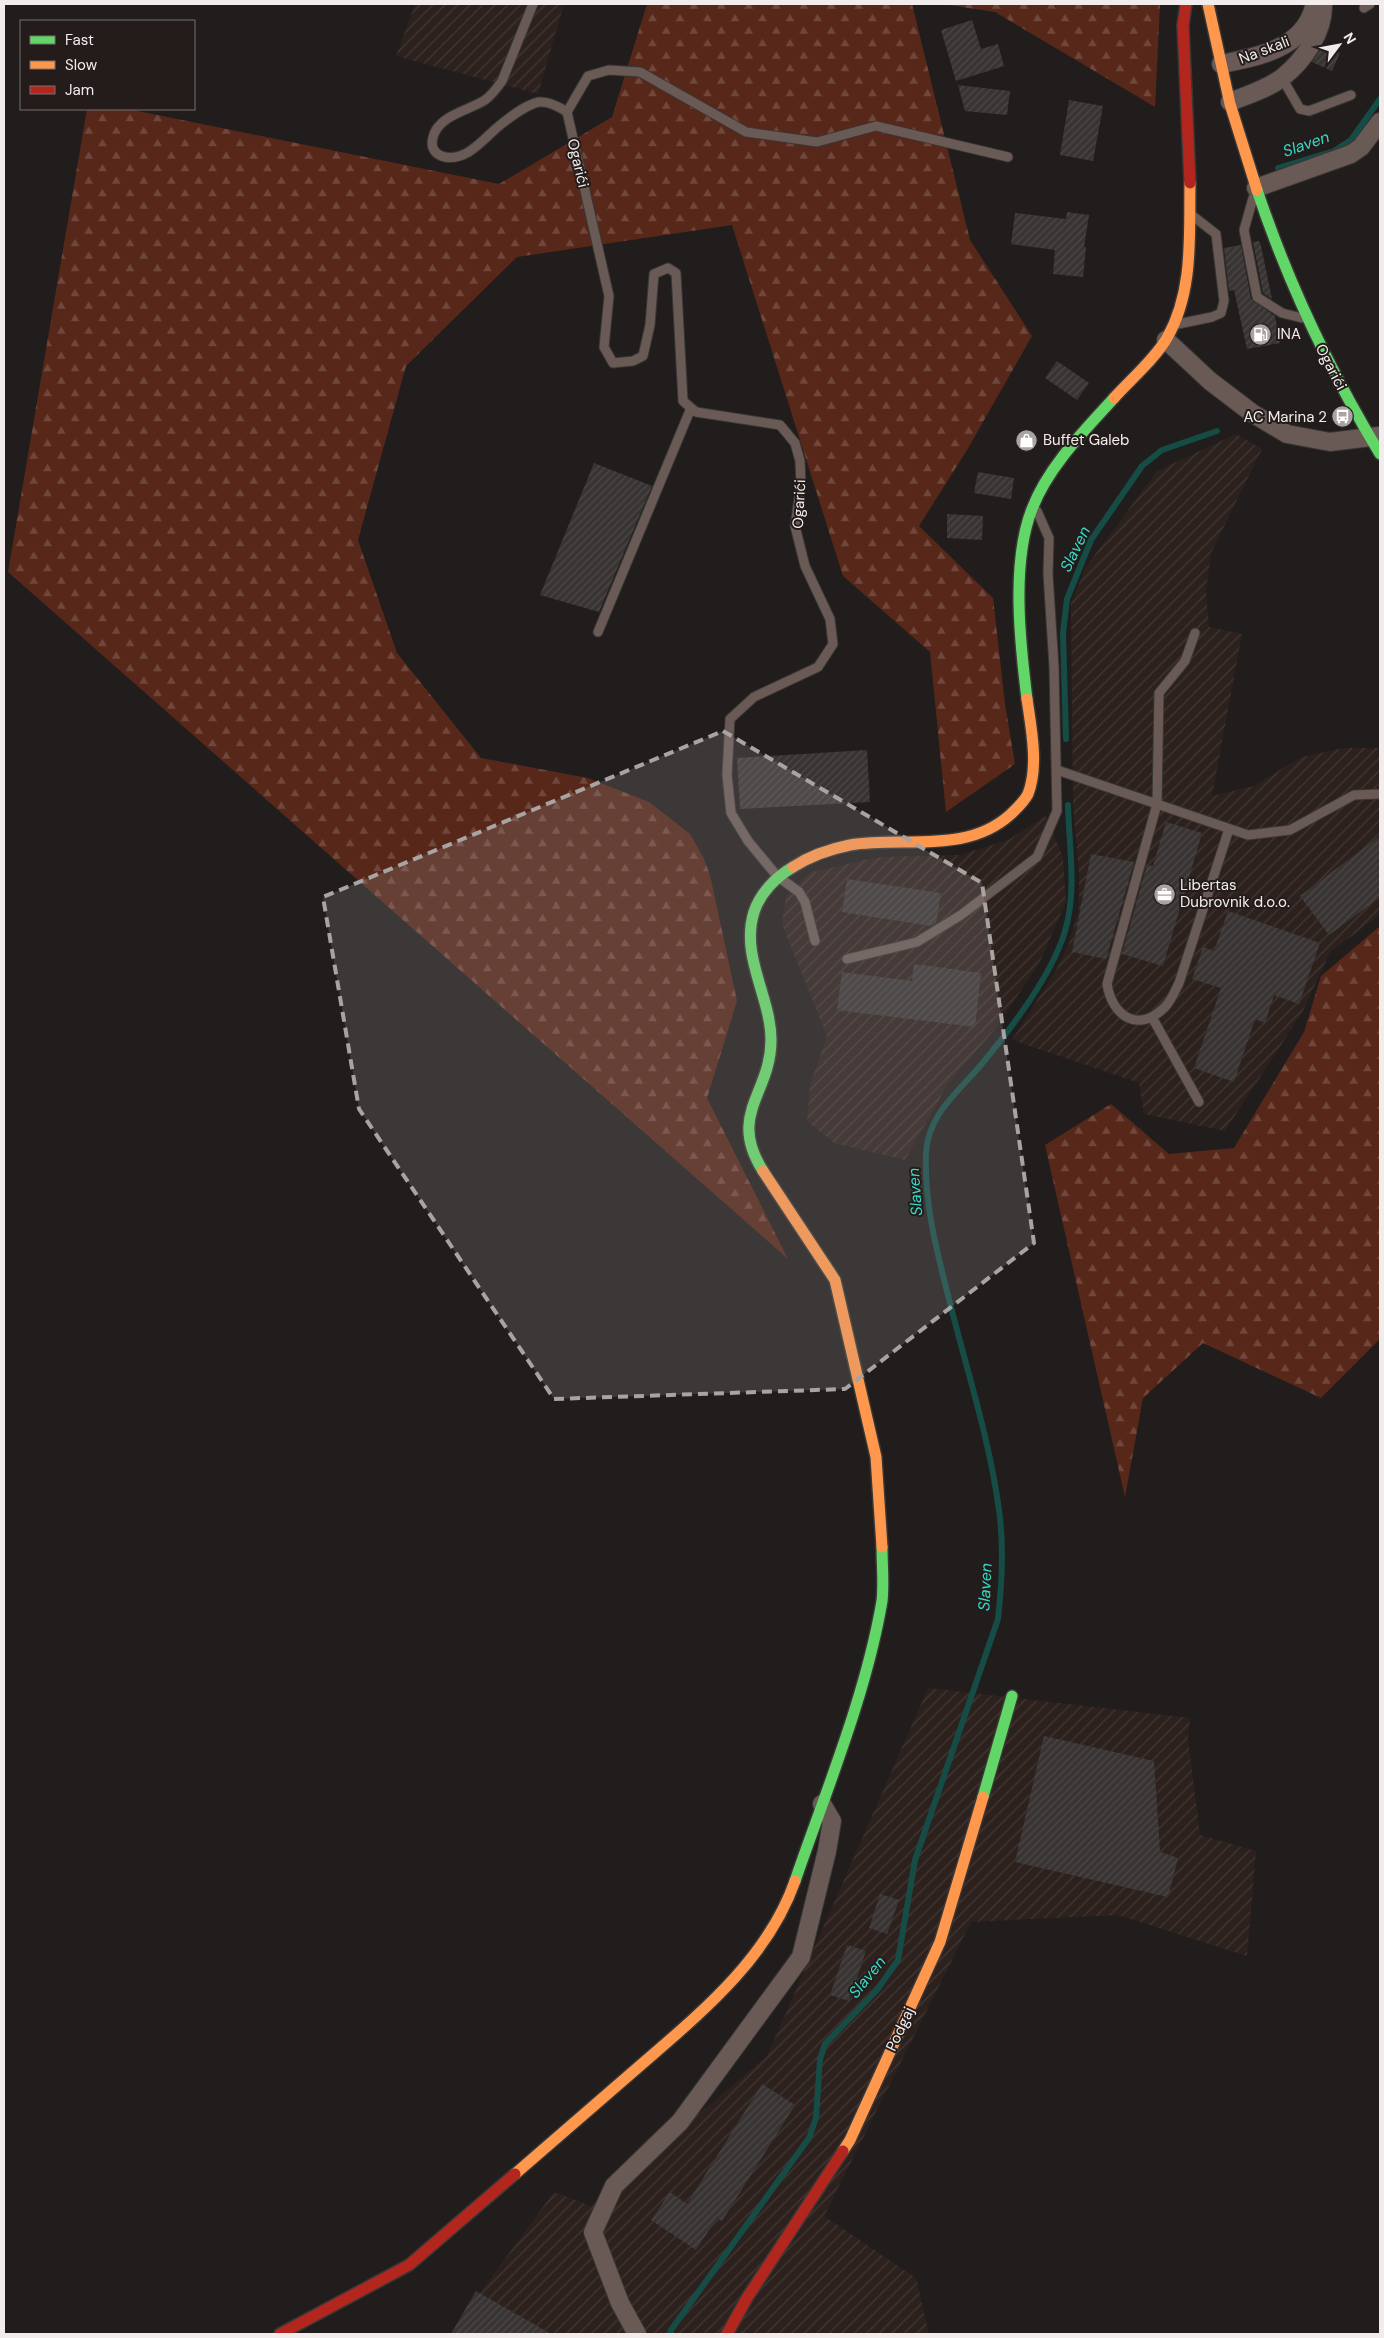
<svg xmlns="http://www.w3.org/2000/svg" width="1384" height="2338" font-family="'DM Sans',sans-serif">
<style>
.industrial{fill:url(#industrial-furrows)}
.forest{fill:url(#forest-firs)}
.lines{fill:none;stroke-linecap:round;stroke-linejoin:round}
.stream{stroke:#164c46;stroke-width:6}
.building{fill:url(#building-hatch)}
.lane-casing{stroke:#393736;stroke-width:11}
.street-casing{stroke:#393736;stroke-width:20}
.fast-casing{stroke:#393736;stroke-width:14}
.slow-casing{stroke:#393736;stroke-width:14}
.jam-casing{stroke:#393736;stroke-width:14}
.lane{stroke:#6a5a56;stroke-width:9}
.street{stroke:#6a5a56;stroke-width:18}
.fast{stroke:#63d668;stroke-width:11}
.slow{stroke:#ff974d;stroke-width:11}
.jam{stroke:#b3261e;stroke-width:11}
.marked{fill:#a9a4a3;fill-opacity:0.2;stroke:#a9a4a3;stroke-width:4;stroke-dasharray:10 6;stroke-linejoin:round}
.labels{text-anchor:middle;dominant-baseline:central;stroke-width:4;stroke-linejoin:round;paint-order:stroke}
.street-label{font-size:15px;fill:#f2edec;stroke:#231c1a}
.poi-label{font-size:15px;fill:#f2edec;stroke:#231c1a;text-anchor:start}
.water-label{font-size:16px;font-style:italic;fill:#36dac9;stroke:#231c1a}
</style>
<defs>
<pattern id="industrial-furrows" width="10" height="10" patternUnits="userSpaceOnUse" patternTransform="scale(1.25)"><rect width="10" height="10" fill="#2d211e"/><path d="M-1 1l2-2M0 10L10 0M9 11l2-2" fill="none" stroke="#423734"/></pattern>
<pattern id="forest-firs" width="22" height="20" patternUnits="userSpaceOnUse" patternTransform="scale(1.25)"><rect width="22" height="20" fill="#57271a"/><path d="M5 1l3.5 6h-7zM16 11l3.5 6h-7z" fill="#70473b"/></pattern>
<pattern id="building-hatch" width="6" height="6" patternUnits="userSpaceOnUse" patternTransform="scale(1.25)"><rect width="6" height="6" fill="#383433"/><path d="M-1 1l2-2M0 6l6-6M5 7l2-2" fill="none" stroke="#4c4847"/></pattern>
</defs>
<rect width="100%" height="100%" fill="#211d1c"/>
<!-- industrial -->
<g class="industrial">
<path d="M415,4H564L538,94L396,56Z"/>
<path d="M1236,434L1262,449L1211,553L1206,590L1209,627L1242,634L1212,796L1254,786L1301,757L1344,748H1380V915L1330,952L1302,1013L1225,1131L1144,1114L1139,1083L1012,1040L1055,972L1068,946L1079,908V871L1073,806L1071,603L1086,567L1157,471Z"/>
<path d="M1046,816L1063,857L1066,902L1039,964L993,1032L949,1082L905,1160L834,1143L807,1121L810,1085L827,1036L782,924L786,896L809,873L877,857L960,855L1008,840Z"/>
<path d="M928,1688L1190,1718L1188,1739L1200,1835L1256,1851L1247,1956L1118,1915L971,1922L824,2216L916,2278L929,2334H450L554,2192L591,2206L767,2056Z"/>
</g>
<!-- forest -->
<g class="forest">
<path d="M647,4H912L970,240L1032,336L967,450L919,526L993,598L1005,704L1015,764L946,812L930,652L843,576L732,225L517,257L406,366L358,540L397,653L481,758L588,778L649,802L690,834L703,857L710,875L737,1001L707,1098L788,1259L8,572L87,109H128L499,184L612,117Z"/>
<path d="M942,4H1160L1155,107L995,12Z"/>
<path d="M1380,926V1339L1321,1398L1203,1343L1143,1398L1125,1497L1045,1145L1111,1104L1169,1154L1234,1148L1304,1032L1321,976Z"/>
</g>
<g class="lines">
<!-- stream -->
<g class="stream">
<path d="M1278,168L1334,151L1351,140L1380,99"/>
<path d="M1066,739L1063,633L1067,599L1091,540L1142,466L1162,450L1217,431"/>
<path d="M671,2334V2330L809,2138L816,2118L820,2059L825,2044L877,1990L898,1960L915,1860L998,1619C1002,1584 1004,1545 999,1510C990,1442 968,1374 951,1307C938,1256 924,1206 926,1153C928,1115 957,1093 980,1066C1010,1030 1052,976 1065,931C1077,892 1069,845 1068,805"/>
</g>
</g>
<!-- building -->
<g class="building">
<path d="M972,20L981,49L998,44L1004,66L956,81L941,30Z"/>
<path d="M1323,45L1340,53L1332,71L1312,62Z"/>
<path d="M958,85L1010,91L1007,115L965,111Z"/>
<path d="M1069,100L1103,106L1093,161L1060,155Z"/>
<path d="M1067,212L1089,215L1084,247H1086L1083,277L1053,274L1055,250L1011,244L1015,213L1066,219Z"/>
<path d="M1259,241L1261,246L1272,299L1263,293L1253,242Z"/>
<path d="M1241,245L1251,299L1275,316L1280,343L1247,349L1234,290L1229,291L1224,248Z"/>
<path d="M1057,361L1089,383L1077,400L1045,378Z"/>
<path d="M594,463L652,486L599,612L540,595Z"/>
<path d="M978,472L1014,478L1011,499L974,493Z"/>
<path d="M947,514L983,516L982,540L947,538Z"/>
<path d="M867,750L870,802L740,809L737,758Z"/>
<path d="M1166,822L1202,833L1163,966L1122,954L1147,865L1153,866Z"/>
<path d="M1380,836V897L1329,935L1300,896Z"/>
<path d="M1091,854L1134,862L1106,959L1072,952Z"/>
<path d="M847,879L941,893L936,923L931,926L842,912Z"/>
<path d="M1228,911L1320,943L1299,1004L1274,995L1265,1023L1255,1019L1234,1082L1194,1068L1221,988L1192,979L1203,947L1214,951Z"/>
<path d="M914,964L981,973L975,1027L837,1010L842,972L912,981Z"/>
<path d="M1044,1736L1154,1761L1160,1852L1178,1858L1168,1897L1015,1862Z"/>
<path d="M880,1894L899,1900L887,1934L869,1928Z"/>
<path d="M847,1945L866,1951L849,2001L830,1995Z"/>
<path d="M762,2084L795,2105L722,2221L717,2218L696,2250L651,2220L670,2192L687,2204Z"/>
<path d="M476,2291L551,2334H451Z"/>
</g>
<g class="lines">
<defs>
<g id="lane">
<path d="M533,4L502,81C497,88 492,95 485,100C469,110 446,114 436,130C433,135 431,143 433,148C435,153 440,156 445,157C468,161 484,138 499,126C510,117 525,105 539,102C549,101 558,106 567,112"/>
<path d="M1364,8L1370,4"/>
<path d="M1282,78L1300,109L1309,111L1351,95"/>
<path d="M1253,198L1244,230L1257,297L1282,313L1302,318"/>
<path d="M1178,324L1212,317L1221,313L1224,301L1216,234L1193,216"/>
<path d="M598,632L691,408"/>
<path d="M1195,633L1185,661L1159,693L1157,804L1107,984C1112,1016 1138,1034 1165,1007C1171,1001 1175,991 1179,983L1229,829"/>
<path d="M1057,770L1248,835L1290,830L1354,795L1380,794"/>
<path d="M815,941L805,902L799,892L777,876L748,841L731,813L727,775L730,719L754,697L818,667L833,644L830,619L805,566L795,526L801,485L800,461L795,443L780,425L696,412L683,401L676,273L668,268L654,274L650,325L643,356L633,361L613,363L604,347L609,296L567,112L588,76L609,70L640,72L746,132L817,142L876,126L1008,157"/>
<path d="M847,959L917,942L961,915L1037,857L1057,811L1054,667L1048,574L1049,538L1037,511"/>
<path d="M1152,1017L1199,1102"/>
</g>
<g id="street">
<path d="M1221,64C1258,57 1304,48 1314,7"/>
<path d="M1230,102C1247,95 1268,89 1283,77C1304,60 1324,32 1323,4"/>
<path d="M1256,188L1351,154L1361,147L1380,122"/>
<path d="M1166,340L1210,381L1252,413L1287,434L1330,442L1379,436"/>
<path d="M637,2334L620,2303L593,2232L614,2186L680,2122L801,1957L827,1851L832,1821L822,1804"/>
</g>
<g id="fast">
<path d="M1257,190C1288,283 1330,371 1380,454"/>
<path d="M1027,699C1020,643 1011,562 1032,509C1048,467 1084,431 1114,398"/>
<path d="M763,1171C727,1114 771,1094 771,1040C771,997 740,956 754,912C760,893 776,877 793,867"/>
<path d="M983,1797L1012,1696"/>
<path d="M795,1881C826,1791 866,1695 882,1601C884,1584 882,1565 882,1547"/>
</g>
<g id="slow">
<path d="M1208,4L1230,104L1257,190"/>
<path d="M1114,398C1131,379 1154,360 1167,338C1194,291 1189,235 1190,183"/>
<path d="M793,867C810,856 830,849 850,845C904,836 966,855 1011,814C1017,808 1024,802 1028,794C1039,766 1031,727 1027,699"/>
<path d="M763,1171L835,1280L876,1457L882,1547"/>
<path d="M843,2151L850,2140L940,1942L983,1797"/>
<path d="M515,2174C555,2139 595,2105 635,2070C697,2016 767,1961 795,1881"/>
</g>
<g id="jam">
<path d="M1186,4L1183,25L1190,183"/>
<path d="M280,2334L409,2265L515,2174"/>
<path d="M727,2334L747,2298L843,2151"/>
</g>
</defs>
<!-- lane casing -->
<use href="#lane" class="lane-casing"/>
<!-- street casing -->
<use href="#street" class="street-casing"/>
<!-- fast casing -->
<use href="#fast" class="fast-casing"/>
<!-- slow casing -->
<use href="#slow" class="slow-casing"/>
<!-- jam casing -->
<use href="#jam" class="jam-casing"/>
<!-- lane -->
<use href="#lane" class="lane"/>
<!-- street -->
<use href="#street" class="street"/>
<!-- fast -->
<use href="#fast" class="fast"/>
<!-- slow -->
<use href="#slow" class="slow"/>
<!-- jam -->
<use href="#jam" class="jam"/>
</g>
<!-- marked area -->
<path class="marked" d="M723,731L982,883L1034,1243L845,1389L554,1399L359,1109L323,897Z"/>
<!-- icons -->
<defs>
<symbol id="fuel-disc" viewBox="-11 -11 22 22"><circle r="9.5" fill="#a9a4a3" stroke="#231c1a"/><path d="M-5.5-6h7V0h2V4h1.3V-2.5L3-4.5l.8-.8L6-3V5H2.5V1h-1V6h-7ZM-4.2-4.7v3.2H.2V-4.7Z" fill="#fff"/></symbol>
<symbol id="bus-disc" viewBox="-11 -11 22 22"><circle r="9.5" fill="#a9a4a3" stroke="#231c1a"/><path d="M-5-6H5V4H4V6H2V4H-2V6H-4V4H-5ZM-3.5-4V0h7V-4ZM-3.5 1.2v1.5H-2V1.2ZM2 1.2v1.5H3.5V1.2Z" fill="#fff"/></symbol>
<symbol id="shop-disc" viewBox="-11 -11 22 22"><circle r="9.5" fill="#a9a4a3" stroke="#231c1a"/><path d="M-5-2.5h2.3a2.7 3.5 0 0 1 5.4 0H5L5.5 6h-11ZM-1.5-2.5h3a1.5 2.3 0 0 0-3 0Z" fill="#fff"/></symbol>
<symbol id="office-disc" viewBox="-11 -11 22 22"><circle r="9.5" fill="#a9a4a3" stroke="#231c1a"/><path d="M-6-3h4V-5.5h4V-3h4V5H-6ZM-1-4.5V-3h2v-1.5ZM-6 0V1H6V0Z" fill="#fff"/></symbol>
</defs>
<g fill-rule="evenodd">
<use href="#fuel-disc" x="1248" y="322" width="25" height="25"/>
<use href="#bus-disc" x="1330" y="404" width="25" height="25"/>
<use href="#shop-disc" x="1014" y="428" width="25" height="25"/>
<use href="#office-disc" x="1152" y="882" width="25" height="25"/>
</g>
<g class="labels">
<!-- street labels -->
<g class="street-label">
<text transform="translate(1264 50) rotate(-21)">Na skali</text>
<text transform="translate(578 163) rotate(77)">Ogarići</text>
<text transform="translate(1331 367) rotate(63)">Ogarići</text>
<text transform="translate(799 504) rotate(-87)">Ogarići</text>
<text transform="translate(900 2029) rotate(-65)">Podgaj</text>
</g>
<!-- poi labels -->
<g class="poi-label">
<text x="1277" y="334">INA</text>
<text x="1327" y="417" text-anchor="end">AC Marina 2</text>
<text x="1043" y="440">Buffet Galeb</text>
<text x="1180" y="885">Libertas<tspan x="1180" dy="17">Dubrovnik d.o.o.</tspan></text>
</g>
<!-- water labels -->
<g class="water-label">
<text transform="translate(1306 144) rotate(-19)">Slaven</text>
<text transform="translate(1075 549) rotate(-64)">Slaven</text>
<text transform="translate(915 1192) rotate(-94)">Slaven</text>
<text transform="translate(985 1587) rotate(-87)">Slaven</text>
<text transform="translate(867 1977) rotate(-51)">Slaven</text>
</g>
</g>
<!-- border -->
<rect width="1384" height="2338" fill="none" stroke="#f2edec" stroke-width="10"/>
<!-- legend -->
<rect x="20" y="20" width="175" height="90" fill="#231c1a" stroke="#76706e"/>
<rect x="30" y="36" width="25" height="8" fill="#63d668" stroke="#76706e"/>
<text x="65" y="45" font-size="15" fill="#f2edec">Fast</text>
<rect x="30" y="61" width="25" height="8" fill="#ff974d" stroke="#76706e"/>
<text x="65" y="70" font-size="15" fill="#f2edec">Slow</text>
<rect x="30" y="86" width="25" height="8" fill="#b3261e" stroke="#76706e"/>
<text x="65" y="95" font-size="15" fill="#f2edec">Jam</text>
<!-- north arrow -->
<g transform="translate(1339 45) rotate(58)" stroke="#231c1a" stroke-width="4" paint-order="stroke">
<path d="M0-4L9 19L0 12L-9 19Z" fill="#f2edec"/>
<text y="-8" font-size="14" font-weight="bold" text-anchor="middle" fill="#f2edec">N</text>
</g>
</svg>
